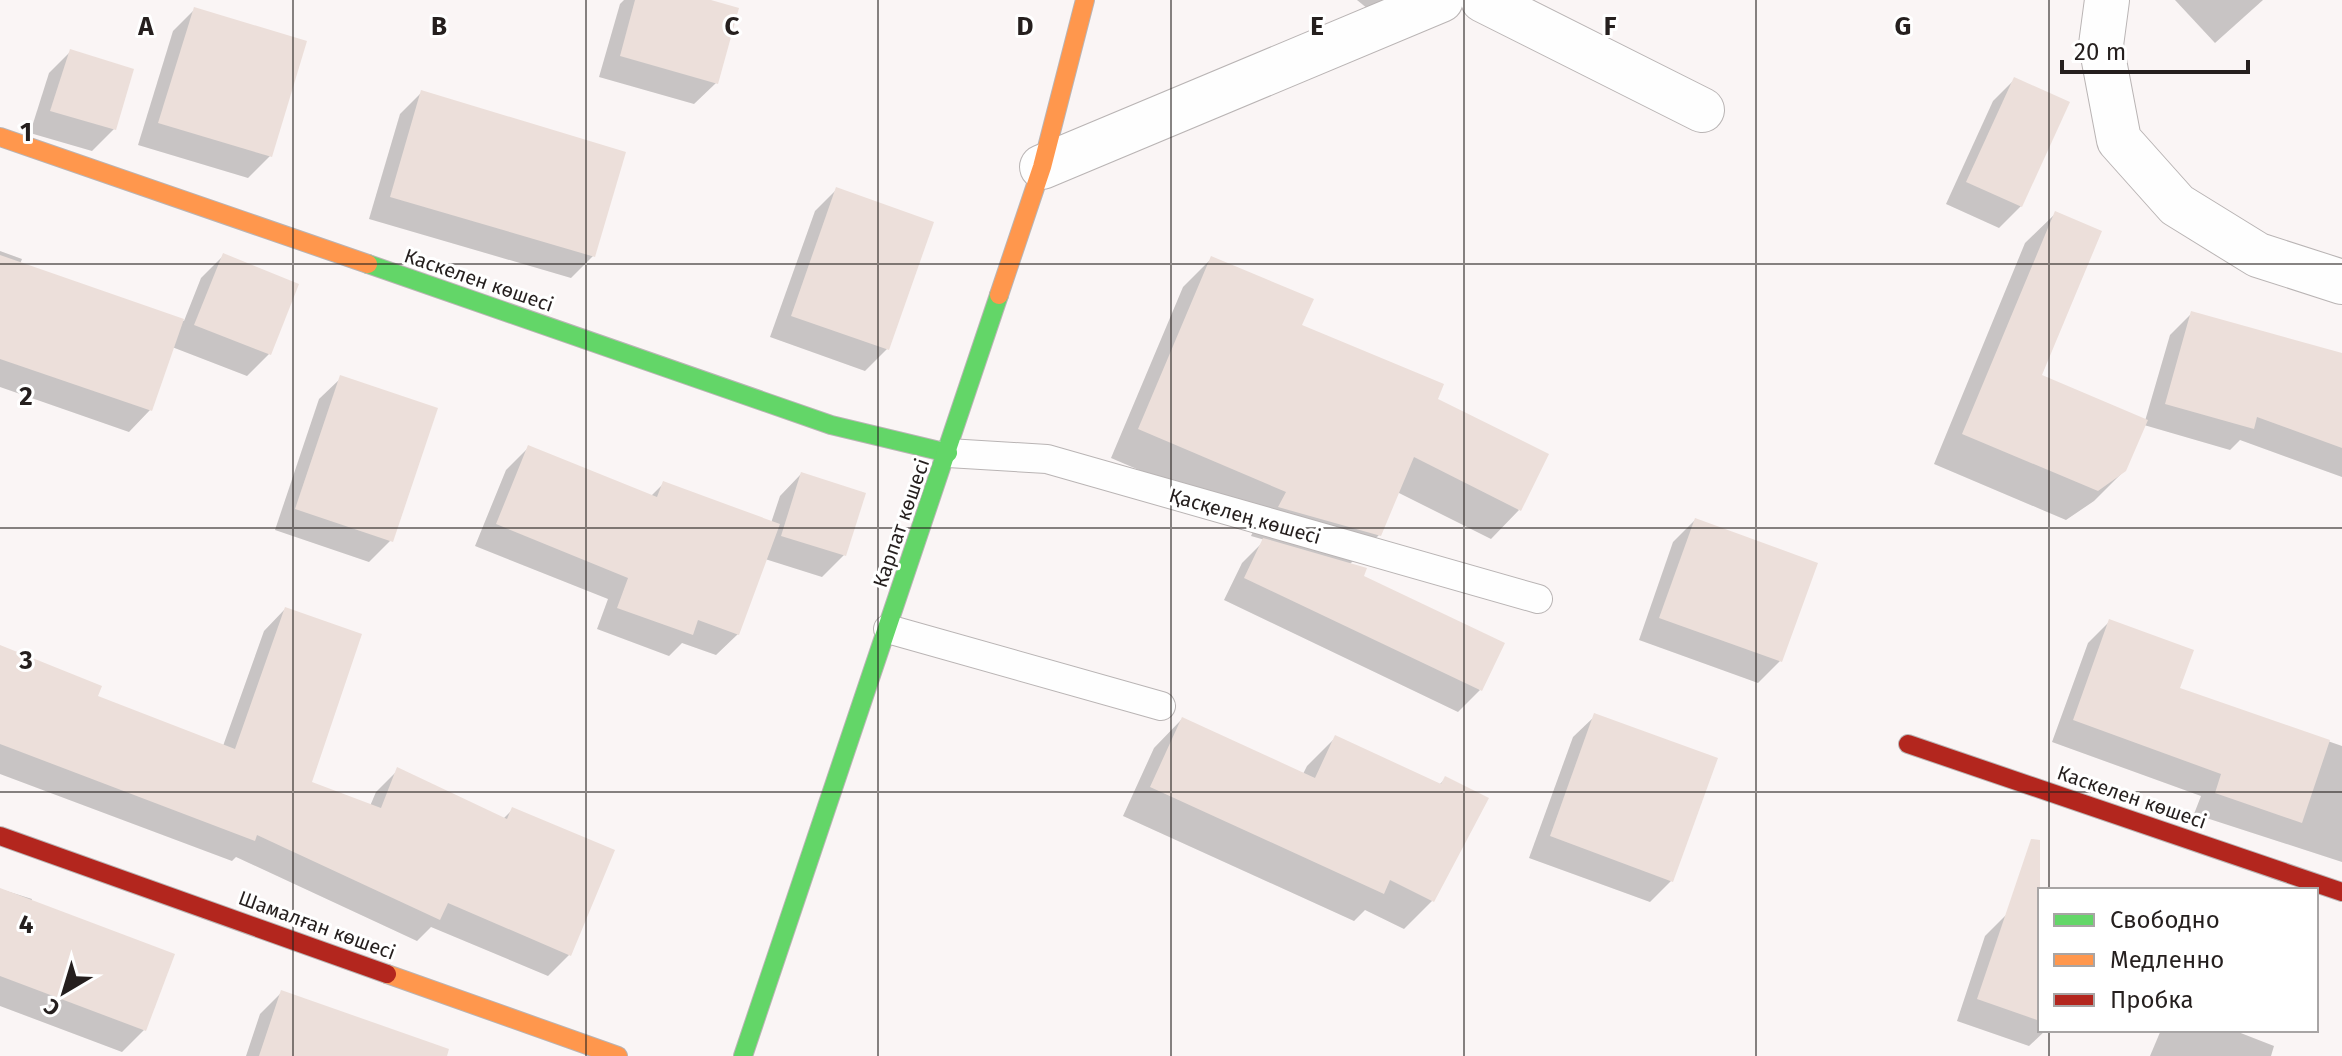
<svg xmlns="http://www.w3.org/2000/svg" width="2342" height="1056" font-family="'Fira Sans',sans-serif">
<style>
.shadow{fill:#0003}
.building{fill:#ecdfda}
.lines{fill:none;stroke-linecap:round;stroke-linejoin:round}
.lane-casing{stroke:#b9b4b4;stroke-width:30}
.street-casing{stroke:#b9b4b4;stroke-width:46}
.fast-casing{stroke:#b9b4b4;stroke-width:20}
.slow-casing{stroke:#b9b4b4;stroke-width:20}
.jam-casing{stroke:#b9b4b4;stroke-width:20}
.lane{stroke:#fefefe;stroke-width:28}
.street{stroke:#fefefe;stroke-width:44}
.fast{stroke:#63d668;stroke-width:18}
.slow{stroke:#ff974d;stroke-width:18}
.jam{stroke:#b3261e;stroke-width:18}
.grid{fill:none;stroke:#251f1e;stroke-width:2;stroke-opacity:0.55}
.labels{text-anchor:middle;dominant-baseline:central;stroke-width:6;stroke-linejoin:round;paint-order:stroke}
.street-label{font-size:20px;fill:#251f1e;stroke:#fff}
.grid-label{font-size:26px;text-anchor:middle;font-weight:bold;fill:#251f1e;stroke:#fff;stroke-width:6;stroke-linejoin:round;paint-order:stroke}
</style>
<rect width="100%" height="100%" fill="#faf5f5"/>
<!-- shadow -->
<g class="shadow">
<path d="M624,0H703L716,83L694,104L599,77L620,4Z"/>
<path d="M1357,0H1403L1373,13Z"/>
<path d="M2175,0H2263L2215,43Z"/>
<path d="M194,10L304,43L270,156L248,178L138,145L173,31Z"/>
<path d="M71,51L114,129L92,151L30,133L49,73Z"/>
<path d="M2015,79L2021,206L1999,228L1946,204L1993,101Z"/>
<path d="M422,92L593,256L571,278L369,219L400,114Z"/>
<path d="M837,189L887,349L865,371L770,337L815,211Z"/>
<path d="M2055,214L2039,376L2145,421L2170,335L2192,313L2342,356V477L2240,440L2230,450L2144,425L2125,470L2094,501L2066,520L1934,464L2025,243Z"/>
<path d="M0,251L22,259L20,264L184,321L201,278L223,256L296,285L269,354L247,376L172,347L150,410L129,432L0,387Z"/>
<path d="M1212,258L1300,326L1436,400L1519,510L1491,539L1397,492L1379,535L1349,565L1480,690L1458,712L1224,600L1242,563L1265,540L1251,536L1258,521L1111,458L1183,287Z"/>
<path d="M341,378L391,540L369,562L275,530L319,399Z"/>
<path d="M528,448L650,497L664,483L771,523L780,496L801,474L844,555L822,577L765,559L738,634L716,655L682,643L669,656L597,629L608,599L475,546L506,470Z"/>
<path d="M1695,520L1815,564L1780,661L1758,683L1639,640L1673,542Z"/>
<path d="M285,609L310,784L370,806L376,792L398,770L503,819L513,809L569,955L548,976L431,927L417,941L236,857L232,861L0,774V647L96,697L223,746L264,631Z"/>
<path d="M2109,622L2178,689L2342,746V862L2194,814L2201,796L2052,742L2088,643Z"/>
<path d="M1595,716L1672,880L1650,902L1529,858L1573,737Z"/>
<path d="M1182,719L1303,774L1307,766L1335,738L1439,785L1446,778L1486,799L1432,901L1404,929L1365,910L1354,921L1123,816L1154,748Z"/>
<path d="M0,889L32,899L31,902L144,1030L122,1052L0,1006Z"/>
<path d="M2007,914L2040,925V1030H2046L2029,1046L1957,1021L1985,936Z"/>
<path d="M282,992L349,1056H246L260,1014Z"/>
<path d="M2161,1030H2233L2274,1046L2271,1056H2150Z"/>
</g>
<!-- building -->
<g class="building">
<path d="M635,0H711L739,8L718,84L620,56Z"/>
<path d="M194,7L307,41L272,157L158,123Z"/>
<path d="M70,49L134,69L116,130L50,111Z"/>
<path d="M2014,77L2070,102L2022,207L1966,182Z"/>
<path d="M421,90L626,152L595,257L390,197Z"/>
<path d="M836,187L934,222L889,350L791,316Z"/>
<path d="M2055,211L2102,231L2042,375L2148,420L2126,471L2098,491L1962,434Z"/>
<path d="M223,253L299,284L271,355L194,325Z"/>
<path d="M0,255L184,319L152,411L0,359Z"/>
<path d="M1211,256L1314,299L1302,325L1444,384L1438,399L1549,454L1521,511L1414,457L1381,536L1278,507L1286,492L1138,429Z"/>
<path d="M2191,311L2342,353V448L2257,417L2254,429L2165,404Z"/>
<path d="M340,375L438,408L393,542L295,509Z"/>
<path d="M528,445L657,497L663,481L780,524L739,635L698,620L693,635L617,608L628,578L496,524Z"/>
<path d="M801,472L866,493L846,556L781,536Z"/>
<path d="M1695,518L1818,563L1782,662L1659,618Z"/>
<path d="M1263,538L1367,568L1364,576L1505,643L1482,691L1244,578Z"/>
<path d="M285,607L362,634L312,782L381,808L397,767L507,819L512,807L615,850L571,956L448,903L440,920L257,835L255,841L0,744V645L102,686L98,696L235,749Z"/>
<path d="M2109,619L2194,650L2180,688L2330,740L2302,823L2215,793L2221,774L2073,720Z"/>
<path d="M1594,713L1718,758L1673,882L1550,836Z"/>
<path d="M1182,717L1315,778L1335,735L1441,784L1445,776L1489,798L1434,902L1390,880L1384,894L1150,787Z"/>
<path d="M2031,839L2040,840V1021L1977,999Z"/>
<path d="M0,888L175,954L146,1031L0,976Z"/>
<path d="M281,990L449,1049L447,1056H259Z"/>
</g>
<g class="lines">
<defs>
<g id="lane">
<path d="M948,453L1047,459L1538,599"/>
<path d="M888,629L1161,706"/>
</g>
<g id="street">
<path d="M1483,0L1702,110"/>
<path d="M2107,0L2101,45L2119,140L2177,205L2258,255L2342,282"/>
<path d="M1042,167L1441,0"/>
</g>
<g id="fast">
<path d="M368,264L831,425L948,453"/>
<path d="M743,1056L999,295"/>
</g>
<g id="slow">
<path d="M0,137L368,264"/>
<path d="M999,295L1042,167L1085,0"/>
<path d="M387,974L618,1056"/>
</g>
<g id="jam">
<path d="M1908,744L2342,892"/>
<path d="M0,836L387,974"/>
</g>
</defs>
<!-- lane casing -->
<use href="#lane" class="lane-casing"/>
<!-- street casing -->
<use href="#street" class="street-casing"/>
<!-- fast casing -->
<use href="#fast" class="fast-casing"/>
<!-- slow casing -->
<use href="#slow" class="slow-casing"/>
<!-- jam casing -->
<use href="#jam" class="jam-casing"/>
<!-- lane -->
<use href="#lane" class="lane"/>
<!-- street -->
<use href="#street" class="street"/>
<!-- fast -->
<use href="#fast" class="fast"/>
<!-- slow -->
<use href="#slow" class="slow"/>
<!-- jam -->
<use href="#jam" class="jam"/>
</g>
<!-- grid -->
<path class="grid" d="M293,0V1056M586,0V1056M878,0V1056M1171,0V1056M1464,0V1056M1756,0V1056M2049,0V890M0,264H2342M0,528H2342M0,792H2342M2049,1030V1056"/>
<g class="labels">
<!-- street labels -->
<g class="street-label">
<text transform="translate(479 280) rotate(19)">Каскелен көшесі</text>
<text transform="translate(1245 516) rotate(16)">Қасқелең көшесі</text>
<text transform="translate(901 523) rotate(-71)">Карпат көшесі</text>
<text transform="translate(2132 797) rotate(19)">Каскелен көшесі</text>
<text transform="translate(317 925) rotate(20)">Шамалған көшесі</text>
</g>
</g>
<g class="grid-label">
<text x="146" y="35">A</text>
<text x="439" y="35">B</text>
<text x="732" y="35">C</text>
<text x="1025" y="35">D</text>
<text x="1317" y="35">E</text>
<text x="1610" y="35">F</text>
<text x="1903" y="35">G</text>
<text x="26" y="141">1</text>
<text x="26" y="405">2</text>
<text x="26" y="669">3</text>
<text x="26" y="933">4</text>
</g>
<!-- legend -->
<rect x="2038" y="888" width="280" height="144" fill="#ffffff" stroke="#a8a5a5" stroke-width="2"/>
<rect x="2054" y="914" width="40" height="12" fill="#63d668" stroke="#a8a5a5" stroke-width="2"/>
<text x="2110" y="928" font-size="24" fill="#251f1e">Свободно</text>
<rect x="2054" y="954" width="40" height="12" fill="#ff974d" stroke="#a8a5a5" stroke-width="2"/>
<text x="2110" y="968" font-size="24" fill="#251f1e">Медленно</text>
<rect x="2054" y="994" width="40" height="12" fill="#b3261e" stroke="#a8a5a5" stroke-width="2"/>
<text x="2110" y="1008" font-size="24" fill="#251f1e">Пробка</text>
<!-- north arrow -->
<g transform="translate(64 992) rotate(218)" stroke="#ffffff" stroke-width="6" paint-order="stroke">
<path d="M0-6L14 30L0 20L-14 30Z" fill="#251f1e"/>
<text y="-12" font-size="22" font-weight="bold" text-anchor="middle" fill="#251f1e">С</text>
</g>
<!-- scale -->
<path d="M2062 60v12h186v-12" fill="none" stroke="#251f1e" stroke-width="4"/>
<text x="2074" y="60" font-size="24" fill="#251f1e" stroke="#ffffff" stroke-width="6" paint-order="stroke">20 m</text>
</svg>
